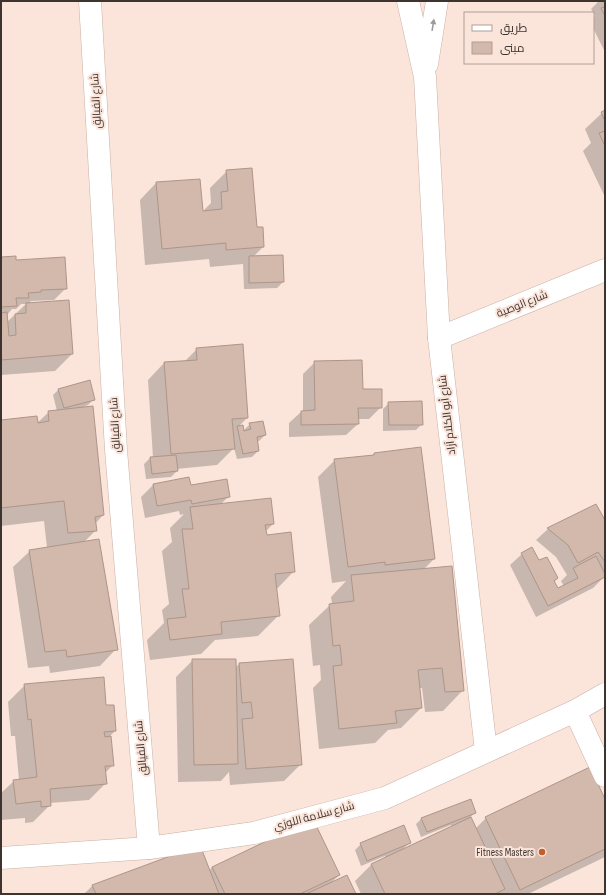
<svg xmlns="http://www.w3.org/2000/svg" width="606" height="895" font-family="'Sofia Sans Condensed',Cairo,sans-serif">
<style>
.shadow{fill:#0003;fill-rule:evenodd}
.building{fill:#d3b8ac;stroke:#ae958a}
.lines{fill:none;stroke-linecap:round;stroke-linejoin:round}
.minor-casing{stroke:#cab0a4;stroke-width:23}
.minor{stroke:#fff;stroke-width:22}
.oneway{fill:#9e9a97}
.poi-dot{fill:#c25e27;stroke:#fbe5db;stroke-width:1.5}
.labels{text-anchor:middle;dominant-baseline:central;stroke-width:4;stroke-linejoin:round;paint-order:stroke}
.street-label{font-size:11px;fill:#3e342f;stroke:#fbe5db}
.poi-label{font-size:11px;fill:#3e342f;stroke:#fbe5db;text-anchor:end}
</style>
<rect width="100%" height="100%" fill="#fbe5db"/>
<!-- shadow -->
<g class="shadow">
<path d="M599,1H605V52L593,28V18L595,16L591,9Z"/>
<path d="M605,111V197L583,151L591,143L585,129L602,113Z"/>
<path d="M227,171L256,228L263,247L253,257L282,256L283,282L277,288L244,289L243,264L210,267L209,259L145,265L140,200L156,183L202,212H204V210L211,203L210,188Z"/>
<path d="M1,258L15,261L66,288L54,300L31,301L28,304L72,354L55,371L1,375ZM21,304H26L7,322V315L12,309H16Z"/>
<path d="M197,349L247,418L239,426L243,431L250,424L265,435L259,441H257L258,451L252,457L237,459L234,448L217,465L176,469L177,471L171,477L146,479L144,464L150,458H153L148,380L164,363L184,362Z"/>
<path d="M315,362L381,407L369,419H358V424L346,435L289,437V423L301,412L303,411V374Z"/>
<path d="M59,389L94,399L88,405L83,407L103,515L95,524L96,530L83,543L116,649L100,666L50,673L49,666L28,668L13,567L30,551L47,548L44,521L1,526V421L37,423L49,412L57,411L53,395Z"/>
<path d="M389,403L422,424L416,430L383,431V409Z"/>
<path d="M374,454L434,559L424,569L463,690L443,711L425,712L422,688H419L421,708L401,728L388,730L375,743L319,749L313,688L321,680L320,665L313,666L309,625L330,605L332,604L331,597L346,581L332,583L318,477L335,460L372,456Z"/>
<path d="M153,485L190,486L229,496L221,504L273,524L265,532L266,537L294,571L276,590L279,615L258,636L215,640L201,654L150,660L147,640L164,623L162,610L169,604L162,551L172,542L170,528L184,514L180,515L179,511L145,518L141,497Z"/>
<path d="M605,518V576L593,588L536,617L510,565L522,554L538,562L557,578L554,582L558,589L564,586L561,581L567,575L556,557L536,540L548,529L604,519Z"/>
<path d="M193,660L235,668L239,664L301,764L284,781L230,785L229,772L221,781L178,782L176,677Z"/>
<path d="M25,685L105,706H113L115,731L110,736L113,765L105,773L106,783L89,800L50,803V805L33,822L25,823V818L1,820V790V793L14,781L19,780L15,736H11L8,702Z"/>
<path d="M605,801V857L528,894H361L355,881L371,865L385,858V856L361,866L355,850L361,844L410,842L403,849L452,827L451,825L421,837L416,824L422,818L475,812L470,818L475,829L486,818Z"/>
<path d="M212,867L339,875L331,883L355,894H84L93,885L209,871Z"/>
</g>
<!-- building -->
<g class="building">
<path d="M605,7V16L601,8Z"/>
<path d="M605,110V121L601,112Z"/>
<path d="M605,131V146L599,133Z"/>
<path d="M252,168L257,227H263L264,247L226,250V243L162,249L156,182L200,179L203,211L222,209L221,192L228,191L226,170Z"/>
<path d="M283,255L284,282L249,283V256Z"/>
<path d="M16,256V260L65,257L67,289L41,290V292L28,293L29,298H16L17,306L1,307V257Z"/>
<path d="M69,300L73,354L1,360V313L7,312L9,336L16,335L15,314L26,313V303Z"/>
<path d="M243,344L248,418L232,419L235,449L171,454L164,362L197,360L196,348Z"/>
<path d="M362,360L363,389H382V408H358L359,424L301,425V411L315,410L314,361Z"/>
<path d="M90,380L95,400L64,408L58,389Z"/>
<path d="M422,401L423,425H389L388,402Z"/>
<path d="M93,406L104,515L95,517L97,531L68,533L64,501L1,508V420L37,416L38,423L49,421L48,411Z"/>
<path d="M263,421L266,435L257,437L259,451L243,454L237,426L243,425L244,431L251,429L249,423Z"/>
<path d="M421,447L435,559L385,565V562L348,567L334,459L374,455V453Z"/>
<path d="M176,455L178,471L152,474L150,457Z"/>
<path d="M189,477L191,485L227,479L230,497L192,504L191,500L157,506L153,484Z"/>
<path d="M271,498L274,524L265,525L267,535L291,532L295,572L275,574L280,616L221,622L222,634L170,640L167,619L186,617L182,589H189L182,529H193L190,507Z"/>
<path d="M596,504L605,520V562L598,552L578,563L568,545L547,528Z"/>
<path d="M99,539L118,650L67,657L66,650L45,652L29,550Z"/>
<path d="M532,547L539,560L547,557L558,578L554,581L558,588L578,578L573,568L596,556L605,574V577L548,606L521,553Z"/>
<path d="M452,566L464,691L445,692L442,668L418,670L422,708L395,711L397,723L339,729L333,666L342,665L340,645L333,646L329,604L354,601L351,575Z"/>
<path d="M192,659H236L238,764L194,765Z"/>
<path d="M293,659L302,765L246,769L242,719L253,718L251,702L242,703L239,663Z"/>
<path d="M104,677L106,705H114L116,731L104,732L105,737L111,736L114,766H105L107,784L50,789L51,806L41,807V801L16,804L13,780L37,777L31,719L28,720L24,684Z"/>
<path d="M590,767L605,799V849L520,890L485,817Z"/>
<path d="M471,799L476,813L427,832L421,818Z"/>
<path d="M471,817L505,889L495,894H385L371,864Z"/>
<path d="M313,819L340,875L300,894H225L212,867Z"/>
<path d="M404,825L411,843L367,861L360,843Z"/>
<path d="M200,845L219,894H96L92,885Z"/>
<path d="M347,875L356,894H306Z"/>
</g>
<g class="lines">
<defs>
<g id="minor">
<path d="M90,1L116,450L149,848"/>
<path d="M408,1L425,77L439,338L486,751"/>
<path d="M427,64L437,1"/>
<path d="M439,338L605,270"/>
<path d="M575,711L605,776"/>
<path d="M1,858L149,848L254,833L385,798L575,711L605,694"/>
</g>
</defs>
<!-- minor casing -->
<use href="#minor" class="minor-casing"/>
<!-- minor -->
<use href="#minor" class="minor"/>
</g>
<!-- one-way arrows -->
<defs><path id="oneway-solid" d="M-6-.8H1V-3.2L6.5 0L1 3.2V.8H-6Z"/></defs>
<use class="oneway" href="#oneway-solid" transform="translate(433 25) rotate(-81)"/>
<!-- markers -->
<circle class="poi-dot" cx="542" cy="852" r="4"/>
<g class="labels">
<!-- street labels -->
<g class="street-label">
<text transform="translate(96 101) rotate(-93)">شارع الفيالق</text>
<text transform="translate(522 304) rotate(-22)">شارع الوصية</text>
<text transform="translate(447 415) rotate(-97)">شارع أبو الكلام آزاد</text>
<text transform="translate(115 425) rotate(-93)">شارع الفيالق</text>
<text transform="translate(141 748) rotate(-95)">شارع الفيالق</text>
<text transform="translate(314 816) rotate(-15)">شارع سلامة اللوزي</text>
</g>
<!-- poi labels -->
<g class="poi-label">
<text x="534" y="852">Fitness Masters</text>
</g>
</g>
<!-- border -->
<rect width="606" height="895" fill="none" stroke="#3e342f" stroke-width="4"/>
<!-- legend -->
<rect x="464" y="12" width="130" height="52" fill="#fbe5db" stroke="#af9e96"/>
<rect x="472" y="25" width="20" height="6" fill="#ffffff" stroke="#af9e96"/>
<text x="500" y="32" font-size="12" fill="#3e342f">طريق</text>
<rect x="472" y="42" width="20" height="12" fill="#d3b8ac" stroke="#af9e96"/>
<text x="500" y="52" font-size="12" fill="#3e342f">مبنى</text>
</svg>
